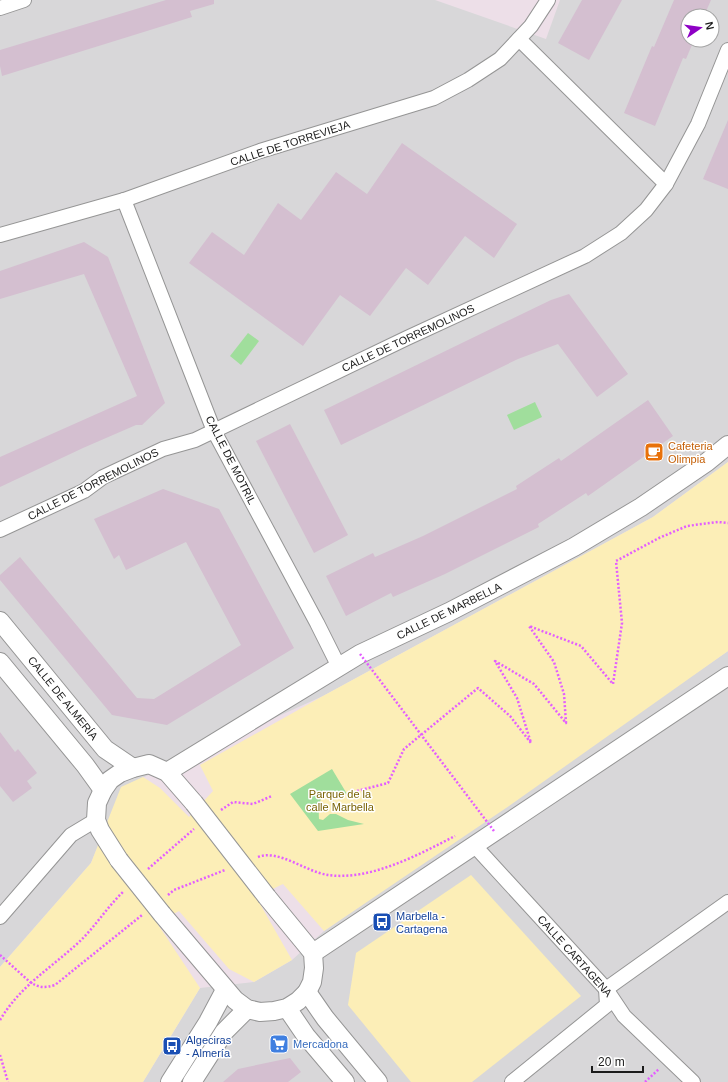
<svg xmlns="http://www.w3.org/2000/svg" width="728" height="1082" font-family="Arial,sans-serif">
<style>
.residential{fill:#d8d7d9;fill-rule:evenodd}
.park{fill:#fceeb7}
.water{fill:#a0de9c}
.building{fill:#d4bfd0}
.lines{fill:none;stroke-linecap:round;stroke-linejoin:round}
.minor-casing{stroke:#959595;stroke-width:16}
.tertiary-casing{stroke:#959595;stroke-width:20}
.path{stroke:#e35eff;stroke-width:2.5;stroke-dasharray:2 2;stroke-linecap:butt}
.minor{stroke:#fff;stroke-width:14}
.tertiary{stroke:#fff;stroke-width:18}
.tertiary-bridge-casing{stroke:#959595;stroke-width:20;stroke-linecap:butt}
.path-bridge{stroke:#e35eff;stroke-width:2.5;stroke-dasharray:2 2;stroke-linecap:butt}
.tertiary-bridge{stroke:#fff;stroke-width:18}
.labels{text-anchor:middle;dominant-baseline:central;stroke-width:3;stroke-linejoin:round;paint-order:stroke}
.street-label{font-size:11px;fill:#1b1b1b;stroke:#fff}
.food-label{font-size:11px;fill:#c56008;stroke:#fff;text-anchor:start}
.park-label{font-size:11px;fill:#7b6406;stroke:#fff}
.transit-label{font-size:11px;fill:#164399;stroke:#fff;text-anchor:start}
.shop-label{font-size:11px;fill:#366cbe;stroke:#fff;text-anchor:start}
</style>
<rect width="100%" height="100%" fill="#eddfe8"/>
<!-- residential -->
<g class="residential">
<path d="M0,0H435L546,39L560,0H728V462L653,517L323,696L122,787L91,863L0,967ZM688,16H712V40H688Z"/>
<path d="M728,651V1082H143L200,988L254,982L292,960L324,931Z"/>
</g>
<!-- park -->
<g class="park">
<path d="M728,462V651L509,806L324,931L283,884L256,897L292,960L254,982L229,969L179,911L157,923L200,988L143,1082H0V967L91,863L121,787L143,777L160,788L189,817L213,791L200,765L323,696L653,517Z"/>
<path d="M471,875L581,996L472,1082H411L348,1005L356,953Z"/>
</g>
<!-- water -->
<g class="water">
<path d="M248,333L259,341L241,365L230,356Z"/>
<path d="M535,402L542,417L514,430L507,415Z"/>
<path d="M332,769L347,794C323,786 318,796 319,819L323,820L330,814H336L348,820L364,824L318,831L290,794Z"/>
</g>
<!-- building -->
<g class="building">
<path d="M166,0H214V4L190,11L192,17L2,76L0,66V50Z"/>
<path d="M582,0H622L589,60L558,43Z"/>
<path d="M674,0H711L704,16H688V40H694L686,59L683,58L655,126L624,113L652,46L654,47Z"/>
<path d="M728,120V189L703,179Z"/>
<path d="M402,143L517,224L494,258L465,236L428,285L406,268L370,316L340,295L303,346L189,263L212,232L244,255L278,203L301,220L336,172L367,194Z"/>
<path d="M84,242L108,257L165,403L142,425H136L83,448L0,487V457L137,396L84,274L0,299V271Z"/>
<path d="M569,294L628,374L597,397L558,344L518,359L341,445L324,410L501,324L551,300Z"/>
<path d="M648,400L673,436L588,496L586,493L538,524L539,527L445,574L393,597L391,593L346,616L326,576L373,553L375,557L423,536L517,489L516,486L559,458L561,461Z"/>
<path d="M290,424L348,535L314,553L256,441Z"/>
<path d="M163,489L219,509L294,648L167,725L112,715L0,580V575L20,557L137,698L154,699L241,645L186,542L126,570L119,555L114,559L94,519Z"/>
<path d="M0,732L15,752L18,749L37,773L27,781L32,788L13,802L0,786Z"/>
<path d="M290,1058L301,1072L288,1082H223L238,1069Z"/>
</g>
<g class="lines">
<defs>
<g id="minor">
<path d="M0,8L24,0"/>
<path d="M519,39L666,184"/>
<path d="M124,200L214,431L317,623L339,667"/>
<path d="M0,235L124,200L260,151L434,98L468,80L500,59L531,26L548,0"/>
<path d="M0,530L84,491L103,477L163,449L195,440L407,338L585,256L621,233L646,210L666,184L698,124L728,50"/>
<path d="M474,845L606,989L624,1016L693,1082"/>
<path d="M0,917L71,835L96,820"/>
<path d="M512,1082L607,1005L606,989L728,902"/>
</g>
<g id="tertiary">
<path d="M0,621L105,749L133,768"/>
<path d="M0,662L85,765L103,790"/>
<path d="M167,772L360,654L449,612L574,547L641,507L707,462L728,445"/>
<path d="M119,860L100,830L96,820L97,803L103,790L110,780L120,773L133,768L149,764L167,772L194,803"/>
<path d="M162,914L235,1000L247,1009L260,1012L274,1011L287,1008L298,1001L307,992L312,982L314,968L313,953L267,897"/>
<path d="M313,953L728,676"/>
<path d="M307,992L325,1018L378,1082"/>
<path d="M287,1008L306,1036L345,1082"/>
<path d="M170,1082L208,1022L225,990"/>
<path d="M192,1082L224,1032L247,1009"/>
</g>
</defs>
<!-- minor casing -->
<use href="#minor" class="minor-casing"/>
<!-- tertiary casing -->
<use href="#tertiary" class="tertiary-casing"/>
<!-- path -->
<g class="path">
<path d="M357,791L388,783L404,749L478,688L510,716L531,743L517,698L495,661L534,684L566,723L564,694L554,662L529,626L581,646L613,684L622,623L616,561L659,538L687,526L718,522L728,523"/>
<path d="M221,810L233,802L253,804L272,796"/>
<path d="M258,857C279,849 306,872 328,875C370,881 418,855 455,836"/>
<path d="M148,869L194,829"/>
<path d="M168,895L174,890L225,870"/>
<path d="M0,955L30,982C39,988 45,988 55,985L142,915"/>
<path d="M0,1020C21,985 50,969 79,942C95,927 107,907 124,891"/>
<path d="M0,1055L8,1082"/>
<path d="M645,1082L659,1069"/>
</g>
<!-- minor -->
<use href="#minor" class="minor"/>
<!-- tertiary -->
<use href="#tertiary" class="tertiary"/>
<defs>
<g id="tertiary-bridge">
<path d="M194,803L267,897"/>
<path d="M119,860L162,914"/>
</g>
</defs>
<!-- tertiary-bridge casing -->
<use href="#tertiary-bridge" class="tertiary-bridge-casing"/>
<!-- path-bridge -->
<path class="path-bridge" d="M360,654L494,831"/>
<!-- tertiary-bridge -->
<use href="#tertiary-bridge" class="tertiary-bridge"/>
</g>
<!-- icons -->
<defs>
<symbol id="cafe-square" viewBox="-11 -11 22 22"><rect x="-9" y="-9" width="18" height="18" rx="4" fill="#e8710a" stroke="#fff"/><path d="M-5.5-4.5H6V0H3Q3 3.5 0 3.5H-2.5Q-5.5 3.5-5.5 0ZM3-3.2v2h1.7v-2ZM-6 4.5H4V6H-6Z" fill="#fff"/></symbol>
<symbol id="bus-square" viewBox="-11 -11 22 22"><rect x="-9" y="-9" width="18" height="18" rx="4" fill="#1a4fb4" stroke="#fff"/><path d="M-5-6H5V4H4V6H2V4H-2V6H-4V4H-5ZM-3.5-4V0h7V-4ZM-3.5 1.2v1.5H-2V1.2ZM2 1.2v1.5H3.5V1.2Z" fill="#fff"/></symbol>
<symbol id="supermarket-square" viewBox="-11 -11 22 22"><rect x="-9" y="-9" width="18" height="18" rx="4" fill="#3f7fe0" stroke="#fff"/><path d="M-6-5.5h2.5l.6 2H6L4.5 2H-2.5L-4.4-4H-6ZM-1.5 3.2a1.3 1.3 0 1 0 .1 0ZM3 3.2a1.3 1.3 0 1 0 .1 0Z" fill="#fff"/></symbol>
</defs>
<g fill-rule="evenodd">
<use href="#cafe-square" x="643" y="441" width="22" height="22"/>
<use href="#bus-square" x="371" y="911" width="22" height="22"/>
<use href="#supermarket-square" x="268" y="1033" width="22" height="22"/>
<use href="#bus-square" x="161" y="1035" width="22" height="22"/>
</g>
<g class="labels">
<!-- street labels -->
<g class="street-label">
<text transform="translate(290 143) rotate(-18)">CALLE DE TORREVIEJA</text>
<text transform="translate(408 338) rotate(-25)">CALLE DE TORREMOLINOS</text>
<text transform="translate(231 460) rotate(63)">CALLE DE MOTRIL</text>
<text transform="translate(93 484) rotate(-27)">CALLE DE TORREMOLINOS</text>
<text transform="translate(449 611) rotate(-26)">CALLE DE MARBELLA</text>
<text transform="translate(63 698) rotate(51)">CALLE DE ALMERÍA</text>
<text transform="translate(575 956) rotate(48)">CALLE CARTAGENA</text>
</g>
<!-- food labels -->
<g class="food-label">
<text x="668" y="446">Cafeteria<tspan x="668" dy="13">Olimpia</tspan></text>
</g>
<!-- park labels -->
<g class="park-label">
<text x="340" y="794">Parque de la<tspan x="340" dy="13">calle Marbella</tspan></text>
</g>
<!-- transit labels -->
<g class="transit-label">
<text x="396" y="916">Marbella -<tspan x="396" dy="13">Cartagena</tspan></text>
<text x="186" y="1040">Algeciras<tspan x="186" dy="13">- Almería</tspan></text>
</g>
<!-- shop labels -->
<g class="shop-label">
<text x="293" y="1044">Mercadona</text>
</g>
</g>
<!-- north arrow -->
<g transform="translate(700 28) rotate(77)"><circle r="19" fill="#ffffff" stroke="#a4a4a4"/>
<path d="M0-3L7 15L0 10L-7 15Z" fill="#8e00c5"/>
<text y="-6" font-size="11" font-weight="bold" text-anchor="middle" fill="#1b1b1b">N</text>
</g>
<!-- scale -->
<path d="M592 1066v6h51v-6" fill="none" stroke="#1b1b1b" stroke-width="2"/>
<text x="598" y="1066" font-size="12" fill="#1b1b1b" stroke="#ffffff" stroke-width="3" paint-order="stroke">20 m</text>
</svg>
